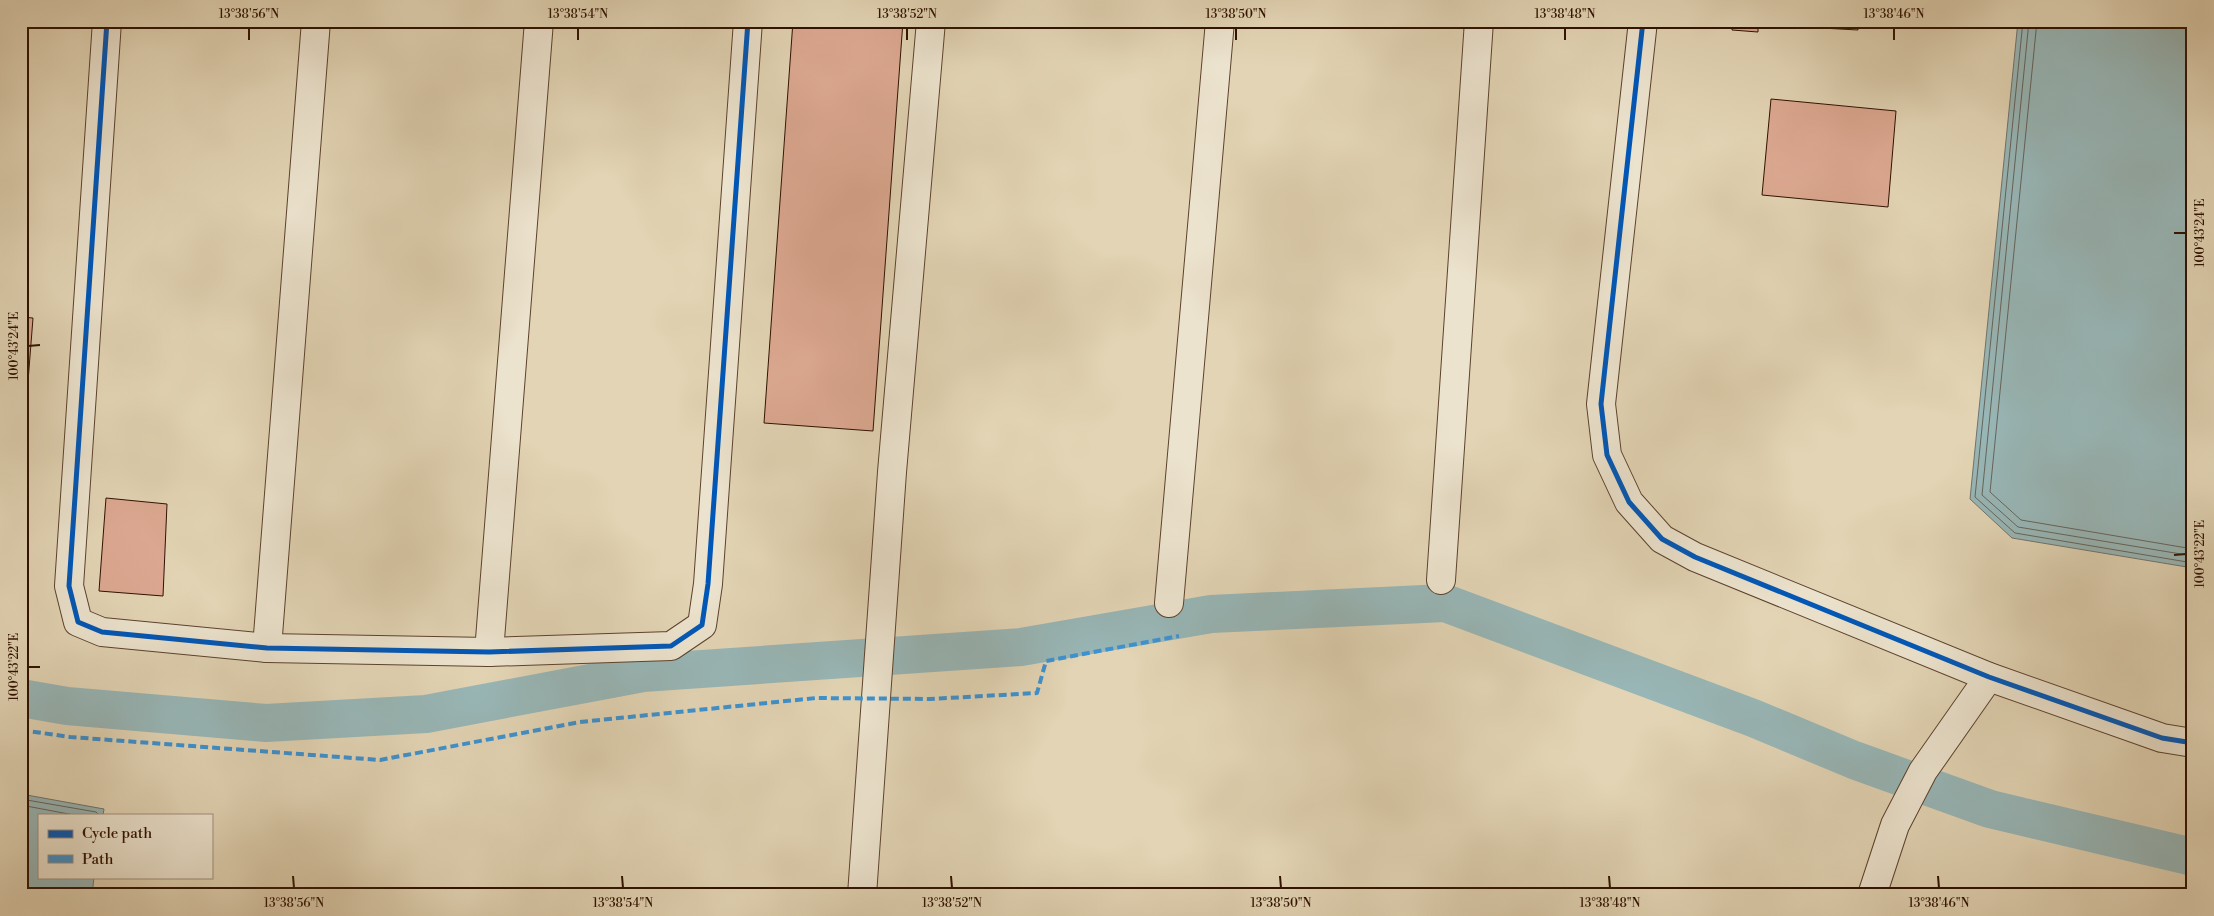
<svg xmlns="http://www.w3.org/2000/svg" width="2214" height="916" font-family="'Libre Bodoni',serif">
<style>
.water{fill:#98b6b6;stroke:#6e746d}
.lines{fill:none;stroke-linecap:round;stroke-linejoin:round}
.shore{stroke:#64645b;stroke-width:1}
.canal{stroke:#98b6b6;stroke-width:38}
.building{fill:#dca891;stroke:#2f1100}
.minor-casing{stroke:#5c422d;stroke-width:30}
.minor{stroke:#ece3ce;stroke-width:28}
.quiet{stroke:#3d92d0;stroke-width:4;stroke-dasharray:8 4;stroke-linecap:butt}
.cycleway-casing{stroke:#ece3ce;stroke-width:8}
.cycleway{stroke:#0057b8;stroke-width:5}
.ticks{fill:none;stroke:#2f1100;stroke-width:2}
.neatline{fill:none;stroke:#2f1100;stroke-width:2}
.ticks-label{font-size:12px;text-anchor:middle;fill:#2f1100}
</style>
<rect width="100%" height="100%" fill="#e2d4b4"/>
<filter id="stains"><feTurbulence type="fractalNoise" baseFrequency=".004" numOctaves="4"/><feColorMatrix values="0 0 0 0 .2 0 0 0 0 .09 0 0 0 0 .02 0 0 0 .5 -.17"/></filter>
<radialGradient id="worn" r=".72"><stop offset=".6" stop-color="#630" stop-opacity="0"/><stop offset="1" stop-color="#630" stop-opacity=".3"/></radialGradient>
<!-- water -->
<g class="water">
<path d="M2018,21H2193V568L2012,538L1970,499Z"/>
<path d="M21,794L104,809L103,815H39V877H94L92,895H21Z"/>
</g>
<g class="lines">
<!-- shore -->
<g class="shore">
<path d="M2023,21L1975,497L2015,533L2193,563"/>
<path d="M2029,21L1982,495L2018,527L2193,556"/>
<path d="M2037,21L1990,492L2021,520L2193,549"/>
<path d="M21,799L96,812L99,815"/>
<path d="M21,805L74,815"/>
</g>
<!-- canal -->
<path class="canal" d="M21,698L67,706L266,723L426,714L643,673L1021,647L1211,614L1445,603L1753,718L1854,760L1990,809L2193,857"/>
</g>
<!-- building -->
<g class="building">
<path d="M793,21H903L873,431L764,423Z"/>
<path d="M1732,21H1758V32L1732,30Z"/>
<path d="M1786,21H1858V30L1785,26Z"/>
<path d="M1771,99L1896,111L1888,207L1762,195Z"/>
<path d="M21,317L33,318L26,407L21,406Z"/>
<path d="M21,425L27,426L21,488Z"/>
<path d="M106,498L167,504L163,596L99,591Z"/>
</g>
<g class="lines">
<defs>
<g id="minor">
<path d="M107,21L69,586L78,622L102,632L267,648L489,652L671,646L702,625L708,584L748,21"/>
<path d="M1643,21L1601,404L1607,455L1629,502L1662,539L1695,557L1989,677L2162,738L2193,743"/>
<path d="M1441,580L1479,21"/>
<path d="M1169,603L1220,21"/>
<path d="M267,648L316,21"/>
<path d="M489,652L539,21"/>
<path d="M862,895L892,472L931,21"/>
<path d="M1872,895L1895,825L1923,771L1989,677"/>
</g>
</defs>
<!-- minor casing -->
<use href="#minor" class="minor-casing"/>
<!-- minor -->
<use href="#minor" class="minor"/>
<!-- quiet -->
<path class="quiet" d="M21,730L70,737L380,760L580,722L816,698L930,699L1037,693L1046,661L1179,636"/>
<defs>
<g id="cycleway">
<path d="M107,21L69,586L78,622L102,632L267,648L489,652L671,646L702,625L708,584L748,21"/>
<path d="M1643,21L1601,404L1607,455L1629,502L1662,539L1695,557L1989,677L2162,738L2193,743"/>
</g>
</defs>
<!-- cycleway casing -->
<use href="#cycleway" class="cycleway-casing"/>
<!-- cycleway -->
<use href="#cycleway" class="cycleway"/>
</g>
<!-- ticks -->
<path class="ticks" d="M249,28V40M578,28V40M907,28V40M1236,28V40M1565,28V40M1894,28V40M2174,233H2186M28,346L40,345M2174,555L2186,554M28,667H40M293,876L294,888M622,876L623,888M951,876L952,888M1280,876L1281,888M1609,876L1610,888M1938,876L1939,888"/>
<!-- margin -->
<rect width="2214" height="916" fill="none" stroke="#e2d4b4" stroke-width="55"/>
<!-- legend -->
<rect x="38" y="814" width="175" height="65" fill="#ece3ce" stroke="#a08f7c"/>
<rect x="48" y="830" width="25" height="8" fill="#0057b8" stroke="#a08f7c"/>
<text x="82" y="838" font-size="15" fill="#2f1100">Cycle path</text>
<rect x="48" y="855" width="25" height="8" fill="#3d92d0" stroke="#a08f7c"/>
<text x="82" y="864" font-size="15" fill="#2f1100">Path</text>
<rect x="28" y="28" width="2158" height="860" class="neatline"/>
<g class="ticks-label">
<text x="249" y="18">13°38'56"N</text>
<text x="578" y="18">13°38'54"N</text>
<text x="907" y="18">13°38'52"N</text>
<text x="1236" y="18">13°38'50"N</text>
<text x="1565" y="18">13°38'48"N</text>
<text x="1894" y="18">13°38'46"N</text>
<text transform="translate(2200 233) rotate(-90)" y="4">100°43'24"E</text>
<text transform="translate(14 346) rotate(-90)" y="4">100°43'24"E</text>
<text transform="translate(2200 554) rotate(-90)" y="4">100°43'22"E</text>
<text transform="translate(14 667) rotate(-90)" y="4">100°43'22"E</text>
<text x="294" y="907">13°38'56"N</text>
<text x="623" y="907">13°38'54"N</text>
<text x="952" y="907">13°38'52"N</text>
<text x="1281" y="907">13°38'50"N</text>
<text x="1610" y="907">13°38'48"N</text>
<text x="1939" y="907">13°38'46"N</text>
</g>
<rect width="100%" height="100%" filter="url(#stains)"/>
<rect width="100%" height="100%" fill="url(#worn)"/>
</svg>
